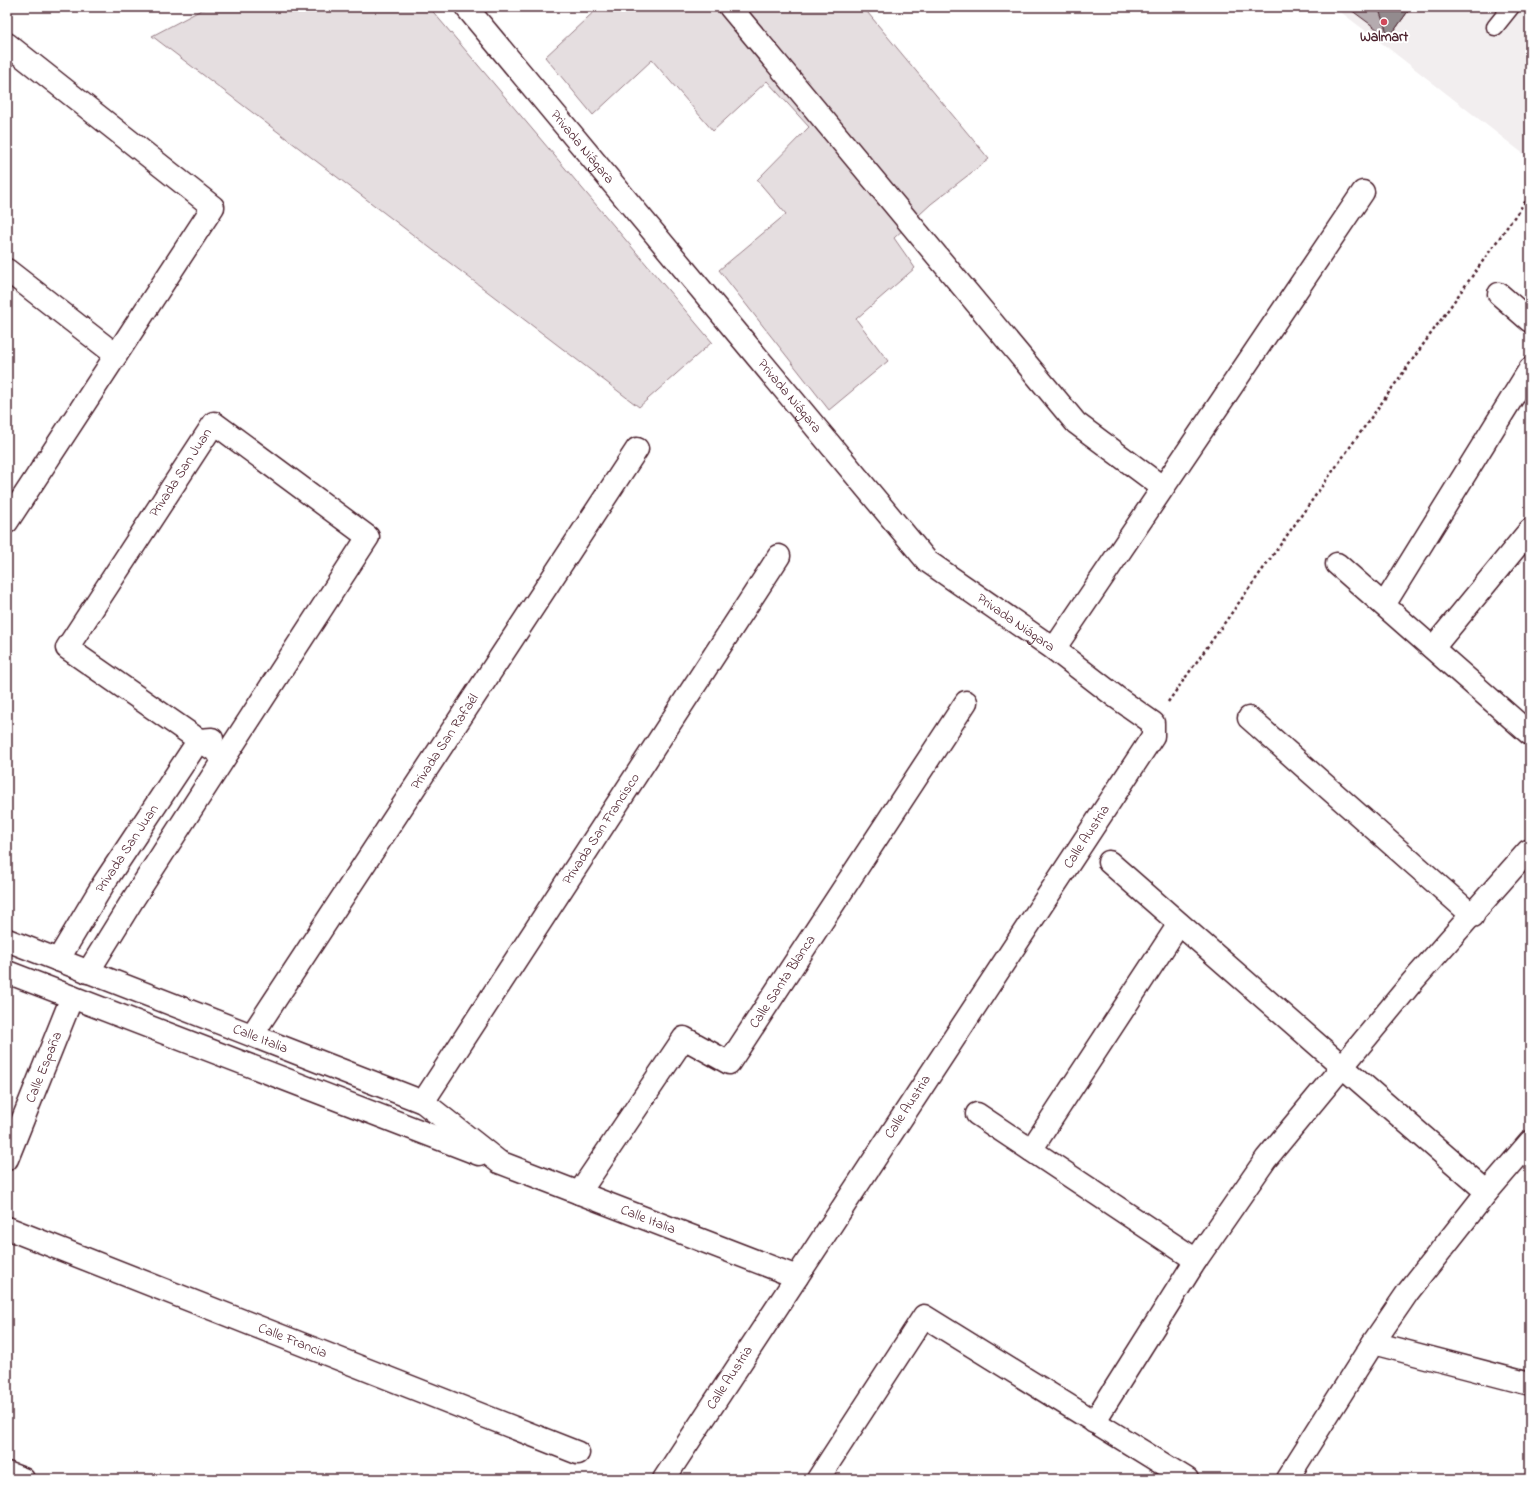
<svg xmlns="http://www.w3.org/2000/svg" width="1537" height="1486" font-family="'Indie Flower',sans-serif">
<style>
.built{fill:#f2eeef}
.green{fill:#e5dee0;stroke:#987e86}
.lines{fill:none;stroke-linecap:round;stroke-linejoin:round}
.service-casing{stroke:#4a1f2b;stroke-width:19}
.minor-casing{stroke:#4a1f2b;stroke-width:25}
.path{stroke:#4a1f2b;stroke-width:2.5;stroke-dasharray:3 3;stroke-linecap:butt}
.service{stroke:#fff;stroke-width:16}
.minor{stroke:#fff;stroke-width:22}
.wall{fill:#b5abaf;stroke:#4a1f2b}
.shaded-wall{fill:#938b8e;stroke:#4a1f2b}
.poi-dot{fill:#d1495b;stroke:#fff;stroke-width:1.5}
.labels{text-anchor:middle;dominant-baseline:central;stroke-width:4;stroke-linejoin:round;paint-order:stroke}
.poi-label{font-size:14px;font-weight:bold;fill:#4a1f2b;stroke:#fff}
.street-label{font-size:14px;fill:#4a1f2b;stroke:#fff}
</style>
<rect width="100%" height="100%" fill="#fff"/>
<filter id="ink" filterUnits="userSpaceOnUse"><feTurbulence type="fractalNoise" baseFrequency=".025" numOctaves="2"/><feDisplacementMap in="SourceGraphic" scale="8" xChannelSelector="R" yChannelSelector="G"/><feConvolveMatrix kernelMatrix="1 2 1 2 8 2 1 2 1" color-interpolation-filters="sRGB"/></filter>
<g filter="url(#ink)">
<!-- built -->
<path class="built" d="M1334,7H1530V159L1383,44Z"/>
<!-- green -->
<g class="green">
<path d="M207,7H429L712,342L639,407L152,36Z"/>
<path d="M599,7H863L989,159L931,204L894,238L915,268L856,319L888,361L829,410L719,270L786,214L757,180L809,127L767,81L713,131L652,60L593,115L545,57Z"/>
</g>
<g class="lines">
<defs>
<path id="service" d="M1495,27L1511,7"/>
<g id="minor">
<path id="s1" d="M466,7L927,561L1054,649L1116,697L1153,723V736L664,1479"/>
<path d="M730,7L1076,423L1162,487"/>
<path d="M7,44L213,207L7,522"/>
<path d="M7,270L116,355"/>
<path d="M1499,294L1530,321"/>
<path d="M1337,564L1530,734"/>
<path d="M1384,605L1530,369"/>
<path d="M1433,648L1530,530"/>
<path d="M1054,649L1363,192"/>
<path d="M1249,718L1473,916"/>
<path d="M1109,862L1343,1067L1487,1192"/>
<path id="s2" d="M7,940L423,1102L499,1162L797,1277"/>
<path id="s3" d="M58,960L104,883L199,740L212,739"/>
<path d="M7,972L479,1154"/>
<path d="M88,972L132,901L225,757L368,537L214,423L67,648L199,740L225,757"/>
<path id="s4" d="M252,1035L637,449"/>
<path id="s5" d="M423,1102L779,556"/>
<path d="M977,1114L1196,1260"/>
<path d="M1031,1150L1179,924"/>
<path id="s6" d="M7,1159L72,997"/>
<path id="s7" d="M579,1193L684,1038L729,1063L966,702"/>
<path id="s8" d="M7,1228L578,1453"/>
<path d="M1373,1343L1530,1384"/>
<path d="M1094,1422L1196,1260L1266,1159L1413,981L1528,851"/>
<path d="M7,1473L23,1479"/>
<path d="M818,1479L924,1316L1187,1479"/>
<path d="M1287,1479L1373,1343L1408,1292L1487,1192L1530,1142"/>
</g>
</defs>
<!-- service casing -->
<use href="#service" class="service-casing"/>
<!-- minor casing -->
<use href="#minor" class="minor-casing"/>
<!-- path -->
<path class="path" d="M1168,702L1530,195"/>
<!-- service -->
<use href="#service" class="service"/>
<!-- minor -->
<use href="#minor" class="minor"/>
</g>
<!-- wall -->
<path class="wall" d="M1347,7H1411L1389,38Z"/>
<!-- shaded-wall -->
<path class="shaded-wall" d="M1378,7H1411L1389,38Z"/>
</g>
<!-- markers -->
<circle class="poi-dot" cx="1384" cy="22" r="4"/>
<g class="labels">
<!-- poi labels -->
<g class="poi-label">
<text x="1384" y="37">Walmart</text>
</g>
<!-- street labels -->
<g class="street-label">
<text stroke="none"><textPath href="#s1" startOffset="182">Privada Niágara</textPath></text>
<text stroke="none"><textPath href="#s1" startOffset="506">Privada Niágara</textPath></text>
<text transform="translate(181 473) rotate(-57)">Privada San Juan</text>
<text stroke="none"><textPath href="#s1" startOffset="829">Privada Niágara</textPath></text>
<text stroke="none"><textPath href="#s4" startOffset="351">Privada San Rafaél</textPath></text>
<text stroke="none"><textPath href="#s5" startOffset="326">Privada San Francisco</textPath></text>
<text transform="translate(1087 837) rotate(-57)">Calle Austria</text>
<text stroke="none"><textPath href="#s3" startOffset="131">Privada San Juan</textPath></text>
<text stroke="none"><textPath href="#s7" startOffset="336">Calle Santa Blanca</textPath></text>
<text stroke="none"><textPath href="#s2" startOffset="272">Calle Italia</textPath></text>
<text stroke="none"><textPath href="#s6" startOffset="99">Calle España</textPath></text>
<text transform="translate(908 1107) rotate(-57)">Calle Austria</text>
<text stroke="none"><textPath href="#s2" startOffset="703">Calle Italia</textPath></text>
<text stroke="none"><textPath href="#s8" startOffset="307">Calle Francia</textPath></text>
<text transform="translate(730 1378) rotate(-57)">Calle Austria</text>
</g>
</g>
<!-- margin -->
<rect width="1537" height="1486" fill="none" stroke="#fff" stroke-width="24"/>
<rect x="12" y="12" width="1513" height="1462" fill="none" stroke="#4a1f2b" stroke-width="1.5" filter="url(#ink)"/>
</svg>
